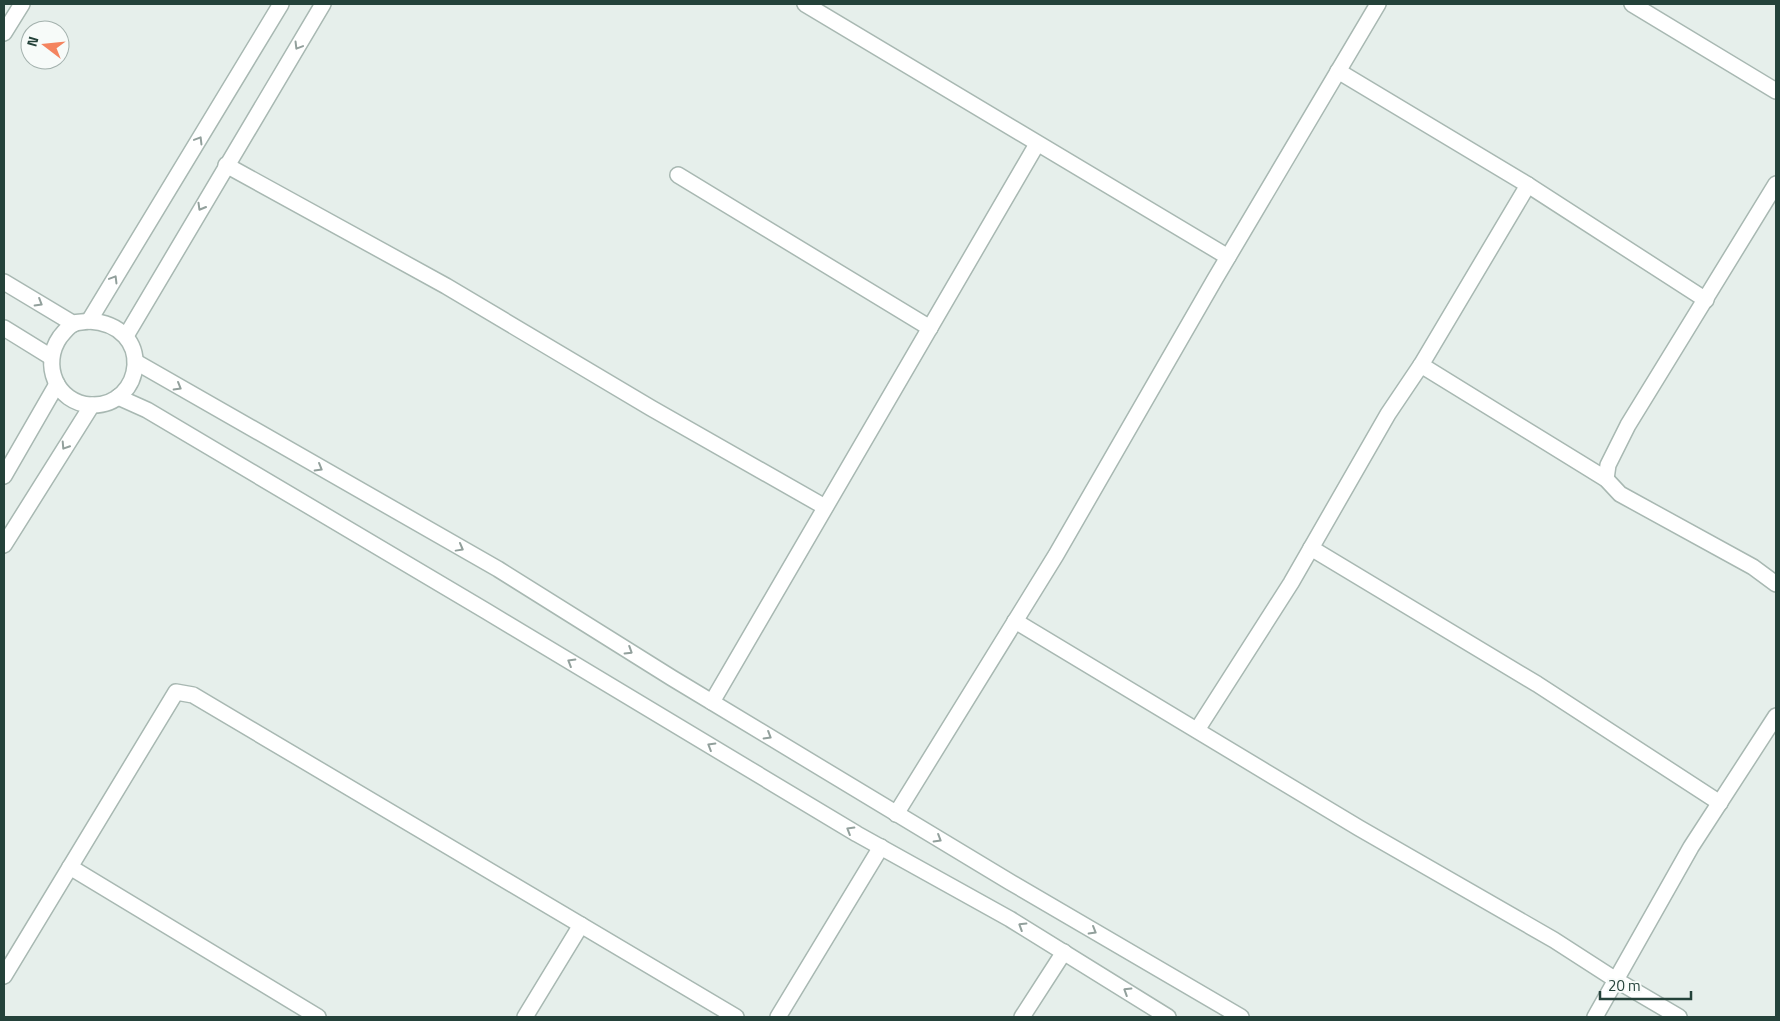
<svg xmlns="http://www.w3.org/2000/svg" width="1780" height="1021" font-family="'Titillium Web',sans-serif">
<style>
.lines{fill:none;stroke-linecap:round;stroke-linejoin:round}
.street-casing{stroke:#a8b8b2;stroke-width:18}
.street{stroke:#fff;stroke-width:15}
.oneway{stroke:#92a09c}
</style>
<rect width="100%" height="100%" fill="#e6efeb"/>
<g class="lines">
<defs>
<g id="street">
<path d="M805,4L1228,257"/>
<path d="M1632,4L1776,91"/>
<path d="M4,33L22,4"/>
<path d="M1338,71L1528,185L1706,300"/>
<path d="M226,165L446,286L651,408L825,507"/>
<path d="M678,175L930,328"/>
<path d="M4,282L74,324"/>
<path d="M89,321L281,4"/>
<path d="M89,321C156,325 144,407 91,405C56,403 41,364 60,337C64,332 69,326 74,323C78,322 85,322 89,321Z"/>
<path d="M4,328L51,357"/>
<path d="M126,336L323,4"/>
<path d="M136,362L498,569L672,678L1010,882L1241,1017"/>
<path d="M1421,365L1606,479L1620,494L1753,567L1776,584"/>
<path d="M118,397L147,410L486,611L857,834L1010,919L1168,1017"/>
<path d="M4,476L57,384"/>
<path d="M1606,479L1608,465L1628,425L1776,184"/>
<path d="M4,545L92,405"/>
<path d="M1311,548L1537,684L1720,803"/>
<path d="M1015,621L1359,828L1554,940L1616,980L1679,1017"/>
<path d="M712,702L1037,144"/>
<path d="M1197,730L1291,583L1388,414L1421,365L1528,185"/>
<path d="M896,814L1056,555L1215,279L1378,4"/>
<path d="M70,867L318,1017"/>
<path d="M4,976L176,692L193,695L736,1017"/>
<path d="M525,1017L581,925"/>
<path d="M778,1017L881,847"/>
<path d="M1022,1017L1064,952"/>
<path d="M1595,1017L1691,847L1776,716"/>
</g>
</defs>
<!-- street casing -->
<use href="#street" class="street-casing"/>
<!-- street -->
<use href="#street" class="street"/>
</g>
<!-- one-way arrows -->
<defs><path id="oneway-chevron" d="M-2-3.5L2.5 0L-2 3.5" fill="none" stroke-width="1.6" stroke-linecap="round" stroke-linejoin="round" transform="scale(1.25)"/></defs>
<g class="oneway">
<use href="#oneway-chevron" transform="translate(298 46) rotate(121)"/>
<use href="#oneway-chevron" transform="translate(199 140) rotate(-59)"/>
<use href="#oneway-chevron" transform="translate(201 207) rotate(120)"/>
<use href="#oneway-chevron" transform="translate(114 279) rotate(-59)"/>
<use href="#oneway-chevron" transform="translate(39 303) rotate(31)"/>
<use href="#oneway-chevron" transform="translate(178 387) rotate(30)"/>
<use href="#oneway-chevron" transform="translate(65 446) rotate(123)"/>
<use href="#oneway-chevron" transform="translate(319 468) rotate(30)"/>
<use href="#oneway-chevron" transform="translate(460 548) rotate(29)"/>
<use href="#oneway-chevron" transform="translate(629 651) rotate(32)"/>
<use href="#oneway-chevron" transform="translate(571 662) rotate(-149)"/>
<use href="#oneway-chevron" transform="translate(768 736) rotate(31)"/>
<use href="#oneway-chevron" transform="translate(711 746) rotate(-149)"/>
<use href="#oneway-chevron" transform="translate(850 830) rotate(-149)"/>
<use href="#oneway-chevron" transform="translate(938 839) rotate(31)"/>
<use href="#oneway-chevron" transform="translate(1022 926) rotate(-148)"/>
<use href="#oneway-chevron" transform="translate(1093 931) rotate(30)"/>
<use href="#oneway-chevron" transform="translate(1127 991) rotate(-148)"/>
</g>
<!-- border -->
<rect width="1780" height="1021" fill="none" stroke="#24423a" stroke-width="10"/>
<!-- north arrow -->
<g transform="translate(45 45) rotate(286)"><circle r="24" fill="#f7fbf9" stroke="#a3b1ad"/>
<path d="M0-4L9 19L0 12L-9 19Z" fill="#f4845f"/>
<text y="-8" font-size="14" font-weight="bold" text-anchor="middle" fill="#24423a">N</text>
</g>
<!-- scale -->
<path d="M1600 991v8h91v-8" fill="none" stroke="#24423a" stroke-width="2.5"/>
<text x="1608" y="991" font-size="15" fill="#24423a" stroke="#f7fbf9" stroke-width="4" paint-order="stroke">20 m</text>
</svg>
